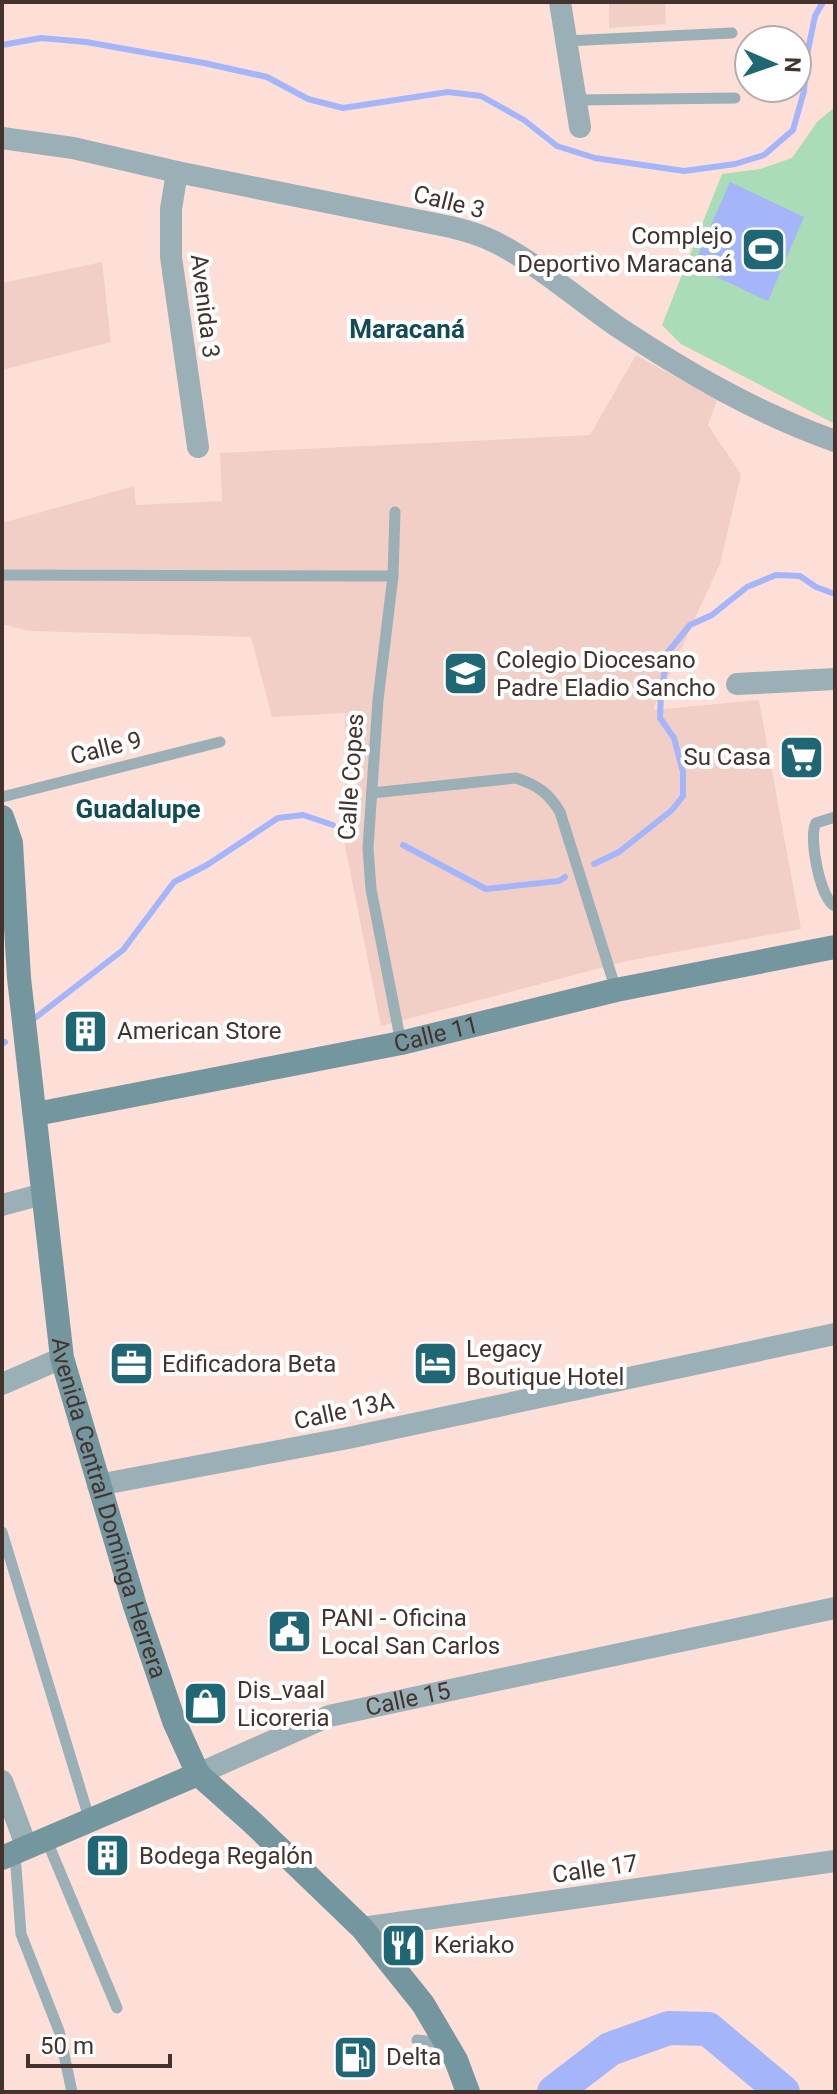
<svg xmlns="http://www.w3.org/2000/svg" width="837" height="2094" font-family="Roboto,sans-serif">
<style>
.built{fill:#f1cfc7}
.pitch{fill:#aadcb8}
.water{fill:#a5b5f9}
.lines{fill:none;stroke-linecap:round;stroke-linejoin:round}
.stream{stroke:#a5b5f9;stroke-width:6}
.river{stroke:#a5b5f9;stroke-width:34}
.lane{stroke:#9ab0b6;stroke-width:11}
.street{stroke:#9ab0b6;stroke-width:22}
.secondary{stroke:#74969e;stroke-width:24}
.labels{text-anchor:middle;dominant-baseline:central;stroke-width:8;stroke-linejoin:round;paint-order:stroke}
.street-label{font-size:24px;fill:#44322d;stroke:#fff}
.poi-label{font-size:24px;fill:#44322d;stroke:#fff;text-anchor:start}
.neighbourhood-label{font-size:26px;font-weight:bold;fill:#104b56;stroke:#fff}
</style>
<rect width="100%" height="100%" fill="#fddfd8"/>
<!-- built -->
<g class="built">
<path d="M609,2H665L666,24L609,28Z"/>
<path d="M102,262L111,342L2,370V283Z"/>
<path d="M636,355L717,400L708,425L741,474L720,564L653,710L759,700L801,929L627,961L381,1026L344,841L345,713L272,717L251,637L30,631L2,624V523L134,486L136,505L222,501L220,453L590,435Z"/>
</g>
<!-- pitch -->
<path class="pitch" d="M835,107V424L681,344L662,325L722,174L760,169L792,158L817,122Z"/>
<!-- water -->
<path class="water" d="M730,182L804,217L768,301L693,266Z"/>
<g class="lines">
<!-- stream -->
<g class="stream">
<path d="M2,45L41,38L86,42L204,63L267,77L308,99L343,108L448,92L481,96L524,120L557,146L595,158L684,171L735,164L764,155L793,130L804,91L807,55L815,16L823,2"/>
<path d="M403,845L486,889L559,881L565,877"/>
<path d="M594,864L619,852L672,810L683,796V772L674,738L660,718L661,692L668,652L690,625L712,615L747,587L776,575L800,576L816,587L835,594"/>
<path d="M35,1018L123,950L174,882L207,865L278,818L303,815L333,825"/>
<path d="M2,1044L5,1042"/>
</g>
<!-- river -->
<path class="river" d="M554,2092L610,2049L669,2028L708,2029L783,2092"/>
<!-- lane -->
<g class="lane">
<path d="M566,41L732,33"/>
<path d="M576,100L735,98"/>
<path d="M395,512L393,576L378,700L368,848L371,889L401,1043"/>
<path d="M2,575L393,576"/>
<path d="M372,793L516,778C537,785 549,793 560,812L616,990"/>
<path d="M2,797L220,742"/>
<path d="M835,817L816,823C808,836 820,899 835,906"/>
<path d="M2,1532L90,1821"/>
<path d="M47,1841L117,2008"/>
<path d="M15,1854L21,1934L59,2031L72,2092"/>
<path d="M417,2040L444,2043"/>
</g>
<!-- street -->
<g class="street">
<path d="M560,2L580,127"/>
<path d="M2,138L73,148L177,172L451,227C463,230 475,233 486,238C529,256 578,300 618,327C686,372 758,414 835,441"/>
<path d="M177,172L171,209V257L198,447"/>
<path d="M737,684L835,679"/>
<path d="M2,1205L43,1194"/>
<path d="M2,1384L62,1358"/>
<path d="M98,1485L348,1438L835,1334"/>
<path id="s1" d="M198,1774L329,1716L835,1608"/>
<path d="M2,1781L27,1848"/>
<path d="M362,1928L835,1861"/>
</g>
<!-- secondary -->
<g class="secondary">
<path id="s2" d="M2,817L11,843L19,978L62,1358L135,1606L174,1721L198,1774L253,1823L362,1928L423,2004L456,2060L468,2092"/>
<path id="s3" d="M36,1114L401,1043L616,990L835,947"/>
<path d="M2,1858L198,1774"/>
</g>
</g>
<!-- icons -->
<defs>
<symbol id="stadium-square" viewBox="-11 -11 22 22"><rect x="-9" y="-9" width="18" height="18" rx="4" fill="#1f6775" stroke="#fff"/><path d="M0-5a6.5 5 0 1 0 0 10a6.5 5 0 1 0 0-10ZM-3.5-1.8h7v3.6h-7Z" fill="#fff"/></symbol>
<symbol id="school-square" viewBox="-11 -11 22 22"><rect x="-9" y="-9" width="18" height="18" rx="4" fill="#1f6775" stroke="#fff"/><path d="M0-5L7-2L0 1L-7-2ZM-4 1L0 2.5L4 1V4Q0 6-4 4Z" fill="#fff"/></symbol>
<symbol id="supermarket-square" viewBox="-11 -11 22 22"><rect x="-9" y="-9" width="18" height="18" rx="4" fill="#1f6775" stroke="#fff"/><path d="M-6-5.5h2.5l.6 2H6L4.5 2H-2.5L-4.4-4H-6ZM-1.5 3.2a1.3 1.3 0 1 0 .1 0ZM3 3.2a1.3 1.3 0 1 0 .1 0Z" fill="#fff"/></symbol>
<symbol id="building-square" viewBox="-11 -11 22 22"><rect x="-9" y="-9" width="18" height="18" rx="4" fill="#1f6775" stroke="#fff"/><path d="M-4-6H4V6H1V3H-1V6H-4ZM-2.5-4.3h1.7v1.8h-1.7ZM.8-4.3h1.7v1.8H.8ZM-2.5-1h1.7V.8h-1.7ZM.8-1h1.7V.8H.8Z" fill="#fff"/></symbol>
<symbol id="hotel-square" viewBox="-11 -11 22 22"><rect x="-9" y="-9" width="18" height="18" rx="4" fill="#1f6775" stroke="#fff"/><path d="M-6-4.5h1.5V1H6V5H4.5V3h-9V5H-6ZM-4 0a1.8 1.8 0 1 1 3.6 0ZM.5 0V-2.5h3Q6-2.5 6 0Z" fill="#fff"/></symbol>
<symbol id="office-square" viewBox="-11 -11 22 22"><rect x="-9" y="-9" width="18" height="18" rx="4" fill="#1f6775" stroke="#fff"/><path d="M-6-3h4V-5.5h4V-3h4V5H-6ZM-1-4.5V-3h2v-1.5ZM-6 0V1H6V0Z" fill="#fff"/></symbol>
<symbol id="civic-square" viewBox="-11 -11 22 22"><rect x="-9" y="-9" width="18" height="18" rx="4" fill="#1f6775" stroke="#fff"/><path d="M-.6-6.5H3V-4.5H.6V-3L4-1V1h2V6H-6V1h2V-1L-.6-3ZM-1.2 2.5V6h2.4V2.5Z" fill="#fff"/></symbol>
<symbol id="shop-square" viewBox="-11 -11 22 22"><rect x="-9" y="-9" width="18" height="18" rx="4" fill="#1f6775" stroke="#fff"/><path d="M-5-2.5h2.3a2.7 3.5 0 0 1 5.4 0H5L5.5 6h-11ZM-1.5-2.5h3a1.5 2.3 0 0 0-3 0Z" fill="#fff"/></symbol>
<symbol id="restaurant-square" viewBox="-11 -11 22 22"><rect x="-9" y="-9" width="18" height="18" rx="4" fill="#1f6775" stroke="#fff"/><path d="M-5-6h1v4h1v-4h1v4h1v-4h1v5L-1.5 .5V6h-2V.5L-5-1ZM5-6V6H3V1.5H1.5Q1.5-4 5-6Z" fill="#fff"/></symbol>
<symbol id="fuel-square" viewBox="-11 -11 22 22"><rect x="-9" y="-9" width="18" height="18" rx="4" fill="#1f6775" stroke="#fff"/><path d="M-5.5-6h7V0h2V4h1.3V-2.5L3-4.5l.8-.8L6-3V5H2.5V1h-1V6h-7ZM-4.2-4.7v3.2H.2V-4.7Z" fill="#fff"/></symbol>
</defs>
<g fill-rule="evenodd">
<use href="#stadium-square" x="738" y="224" width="51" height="51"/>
<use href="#school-square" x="440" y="648" width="51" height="51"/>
<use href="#supermarket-square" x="776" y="732" width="51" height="51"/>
<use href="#building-square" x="60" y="1006" width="51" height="51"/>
<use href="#hotel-square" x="410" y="1338" width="51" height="51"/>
<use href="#office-square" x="106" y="1338" width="51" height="51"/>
<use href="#civic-square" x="264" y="1606" width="51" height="51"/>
<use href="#shop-square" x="180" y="1678" width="51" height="51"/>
<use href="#building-square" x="82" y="1830" width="51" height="51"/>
<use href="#restaurant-square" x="378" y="1920" width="51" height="51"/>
<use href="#fuel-square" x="330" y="2032" width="51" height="51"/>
</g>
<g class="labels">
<!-- street labels -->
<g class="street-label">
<text transform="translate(449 202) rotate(14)">Calle 3</text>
<text transform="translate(205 306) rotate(83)">Avenida 3</text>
<text transform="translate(106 748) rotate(-14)">Calle 9</text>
<text transform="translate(351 777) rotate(-86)">Calle Copes</text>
<text stroke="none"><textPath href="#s3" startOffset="408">Calle 11</textPath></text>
<text transform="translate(344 1411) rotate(-12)">Calle 13A</text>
<text stroke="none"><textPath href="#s2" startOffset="702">Avenida Central Dominga Herrera</textPath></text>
<text stroke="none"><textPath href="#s1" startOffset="224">Calle 15</textPath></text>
<text transform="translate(595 1869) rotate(-8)">Calle 17</text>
</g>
<!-- poi labels -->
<g class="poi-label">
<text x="733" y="236" text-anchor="end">Complejo<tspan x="733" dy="28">Deportivo Maracaná</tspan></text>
<text x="496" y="660">Colegio Diocesano<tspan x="496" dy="28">Padre Eladio Sancho</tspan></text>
<text x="771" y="757" text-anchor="end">Su Casa</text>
<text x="117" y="1031">American Store</text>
<text x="466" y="1349">Legacy<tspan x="466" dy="28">Boutique Hotel</tspan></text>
<text x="162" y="1364">Edificadora Beta</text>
<text x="321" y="1618">PANI - Oficina<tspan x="321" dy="28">Local San Carlos</tspan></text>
<text x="237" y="1690">Dis_vaal<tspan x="237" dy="28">Licoreria</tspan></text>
<text x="139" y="1856">Bodega Regalón</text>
<text x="434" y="1945">Keriako</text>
<text x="386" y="2057">Delta</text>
</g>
<!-- neighbourhood labels -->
<g class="neighbourhood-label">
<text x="407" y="329">Maracaná</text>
<text x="138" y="809">Guadalupe</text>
</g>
</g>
<!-- border -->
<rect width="837" height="2094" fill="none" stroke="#44322d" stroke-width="8"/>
<!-- north arrow -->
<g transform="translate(773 64) rotate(92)"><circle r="38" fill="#ffffff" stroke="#b4adab" stroke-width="2"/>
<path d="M0-6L14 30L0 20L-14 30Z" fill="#1f6775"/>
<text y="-12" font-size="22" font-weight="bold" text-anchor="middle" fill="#44322d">N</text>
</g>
<!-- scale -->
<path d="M28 2054v12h142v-12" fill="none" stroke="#44322d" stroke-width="4"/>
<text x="40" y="2054" font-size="24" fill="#44322d" stroke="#ffffff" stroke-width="6" paint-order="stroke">50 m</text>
</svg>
